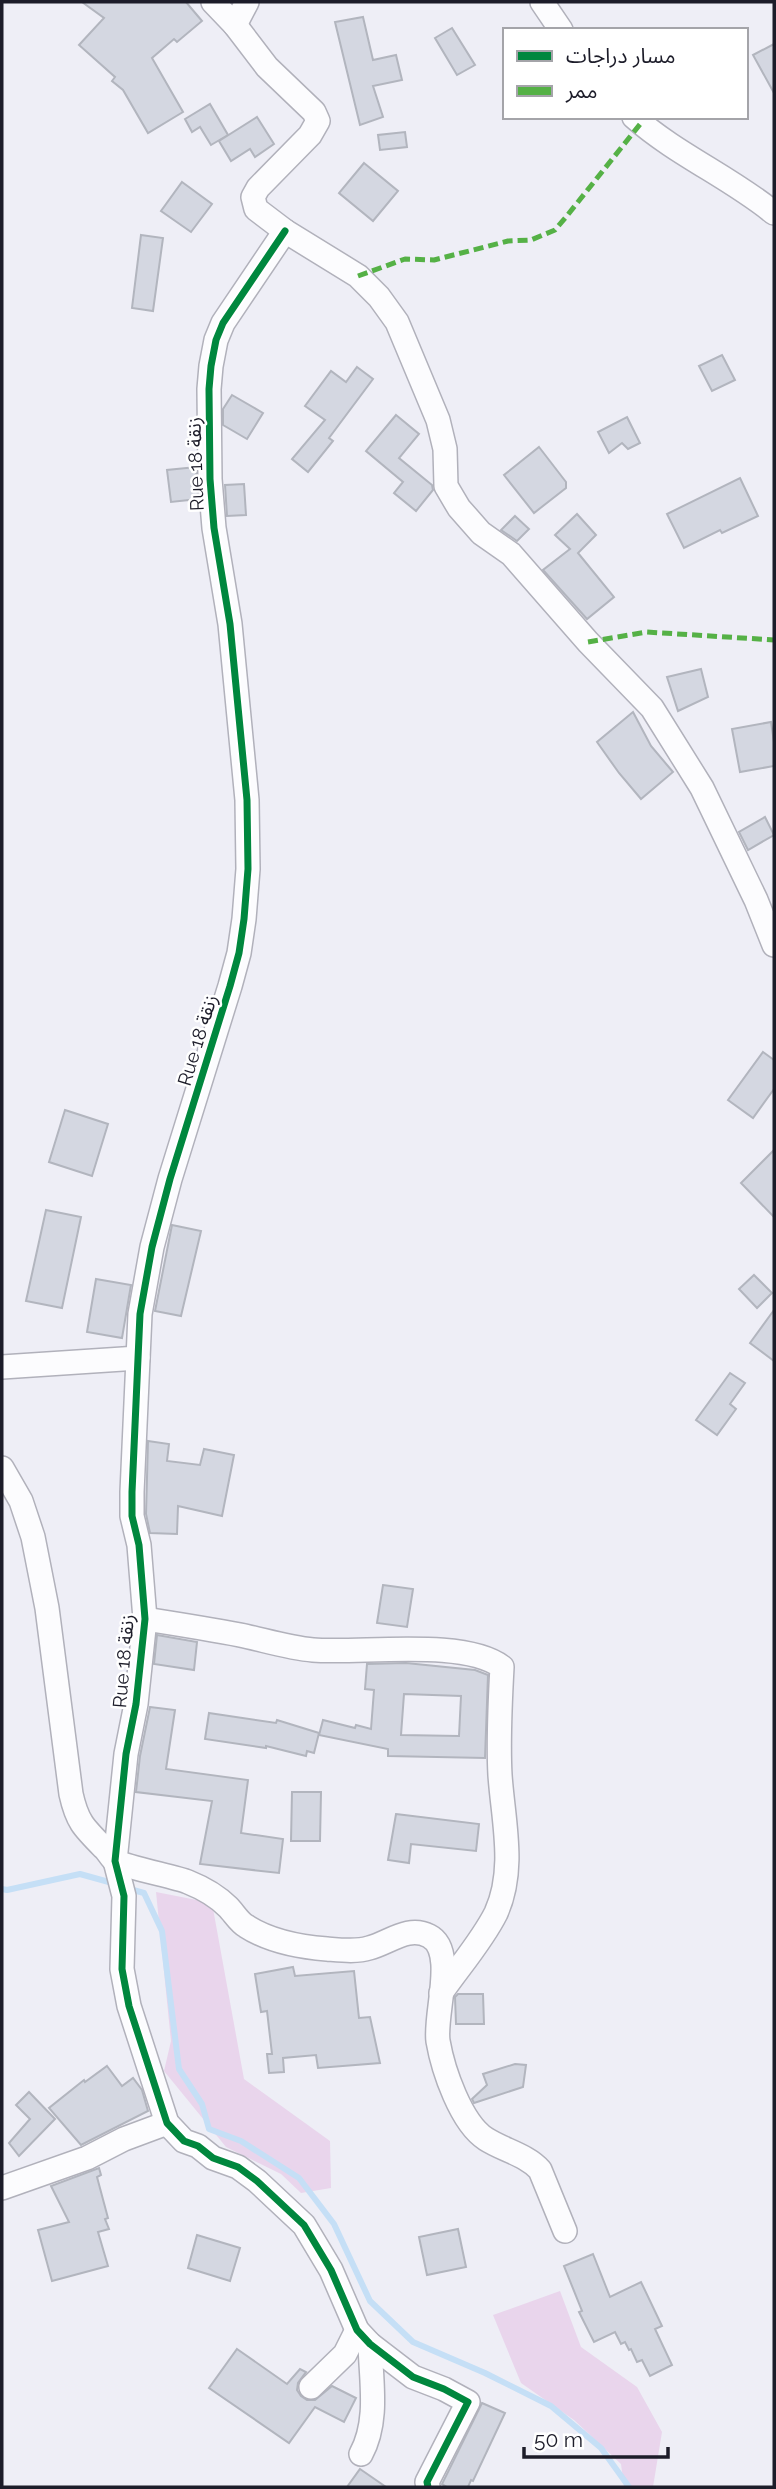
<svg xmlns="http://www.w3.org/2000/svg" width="776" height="2489" font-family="Raleway,'Noto Sans Arabic',sans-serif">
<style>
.green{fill:#e9d5ec}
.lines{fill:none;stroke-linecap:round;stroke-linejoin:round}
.stream{stroke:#c5dff6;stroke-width:6}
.building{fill:#d4d7e1;stroke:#b2b5be;stroke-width:2;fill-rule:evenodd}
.minor-casing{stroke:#b1b1bb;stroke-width:26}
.minor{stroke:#fcfcfe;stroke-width:23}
.quiet{stroke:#55b146;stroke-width:5;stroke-dasharray:10 5;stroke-linecap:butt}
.cycleway-casing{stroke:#fff;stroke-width:11}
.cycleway{stroke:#00873e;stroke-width:7}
.labels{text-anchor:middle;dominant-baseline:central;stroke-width:5;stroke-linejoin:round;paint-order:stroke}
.street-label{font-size:19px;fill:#1c1c29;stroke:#fff}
</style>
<rect width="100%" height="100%" fill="#eeeef6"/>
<!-- green -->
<g class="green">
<path d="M156,1892L212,1903L244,2079L330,2141L331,2188L301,2193L281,2174L226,2147L164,2071L171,2041Z"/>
<path d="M560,2291L581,2347L637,2387L662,2432L653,2487H624L621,2464L574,2420L521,2383L493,2315Z"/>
</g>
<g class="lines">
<!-- stream -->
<g class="stream">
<path d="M126,1888L144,1893L162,1931L179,2069L202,2104L209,2129L241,2141L299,2178L334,2224L370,2301L413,2342L485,2373L551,2406L601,2448L629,2487"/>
<path d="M2,1889L7,1890L80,1874L116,1884"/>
</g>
</g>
<!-- building -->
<g class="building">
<path d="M82,2H186L202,21L177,42L174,39L152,58L183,112L148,133L123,90L112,81L115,77L79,45L104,18Z"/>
<path d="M363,17L373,60L396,55L402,80L373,86L383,117L360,125L335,22Z"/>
<path d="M452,28L475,65L457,75L435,38Z"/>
<path d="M774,44V93L753,55Z"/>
<path d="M210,104L228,135L211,145L200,127L192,132L185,119Z"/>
<path d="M257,117L274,144L255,157L250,149L231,161L219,141Z"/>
<path d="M405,132L407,147L380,150L378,135Z"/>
<path d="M364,163L398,191L373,221L339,193Z"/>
<path d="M182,182L212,204L191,232L161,211Z"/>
<path d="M141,235L163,238L153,311L132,308Z"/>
<path d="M722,355L735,380L712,391L699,366Z"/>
<path d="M357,367L373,379L329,438L333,441L308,472L292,459L325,420L305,406L331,371L346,382Z"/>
<path d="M232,395L263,413L247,439L223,425V409Z"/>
<path d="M396,415L419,434L399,458L432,485L433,490L416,511L394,493L403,482L366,451Z"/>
<path d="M627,417L640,443L628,449L622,443L609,453L598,432Z"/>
<path d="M539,447L566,482V488L534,513L504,475Z"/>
<path d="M196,467L198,499L171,502L167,470Z"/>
<path d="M740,478L758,516L722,533L720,530L684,548L667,514Z"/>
<path d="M244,484L246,515L227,516L225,485Z"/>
<path d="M577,514L596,535L578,553L614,597L587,619L543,570L570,549L555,535Z"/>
<path d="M515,516L529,529L517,541L501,530Z"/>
<path d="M701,669L708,697L678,711L667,677Z"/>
<path d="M633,712L651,746L673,772L641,799L619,773L597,742Z"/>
<path d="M771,722L774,742V766L740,772L732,729Z"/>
<path d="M765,817L774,835L748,850L739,832Z"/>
<path d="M763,1052L774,1060V1089L753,1118L728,1100Z"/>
<path d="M65,1110L108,1124L92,1176L49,1162Z"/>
<path d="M774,1150V1217L741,1183Z"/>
<path d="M46,1210L81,1217L62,1308L26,1301Z"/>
<path d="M172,1225L201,1231L181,1316L155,1311Z"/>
<path d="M754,1275L772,1293L757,1308L739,1289Z"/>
<path d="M96,1279L131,1285L122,1338L87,1332Z"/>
<path d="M774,1310V1361L750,1343Z"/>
<path d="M730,1373L745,1383L730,1404L736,1409L717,1435L696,1420Z"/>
<path d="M148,1441L169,1444L167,1461L200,1465L204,1449L234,1455L222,1516L178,1506L177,1534L150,1533L146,1514Z"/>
<path d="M383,1585L413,1589L407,1627L377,1623Z"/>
<path d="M157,1635L197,1642L194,1670L154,1664Z"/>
<path d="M406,1663L475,1670L488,1675L485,1758L388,1756V1749L319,1735L323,1720L355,1728L356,1725L371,1729L374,1690L365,1689L367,1664ZM404,1694L461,1696L459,1736L401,1735Z"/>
<path d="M150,1707L175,1710L166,1769L248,1780L241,1833L283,1839L279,1873L200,1864L212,1801L136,1792L140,1756Z"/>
<path d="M209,1713L276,1723L277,1720L319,1733L314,1753L307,1751L306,1756L266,1746V1748L205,1739Z"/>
<path d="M292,1792H321L320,1841H291Z"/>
<path d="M396,1814L479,1824L476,1851L411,1844L409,1863L388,1860Z"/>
<path d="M293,1967L295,1976L354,1971L359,2018L370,2017L380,2063L318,2068L316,2055L283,2058L284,2072L269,2073L267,2054H272L267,2011L261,2012L255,1974Z"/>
<path d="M458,1994H483L484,2024H456L455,1997Z"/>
<path d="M515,2064L526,2065L523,2087L474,2103L472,2099L487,2085L483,2074Z"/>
<path d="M107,2066L122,2086L133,2078L142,2090L148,2111L81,2145L49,2108L84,2080L85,2082Z"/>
<path d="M29,2092L55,2119L19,2156L9,2143L30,2119L16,2105Z"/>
<path d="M99,2168L101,2175L97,2177L108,2218L105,2219L109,2229L98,2232L108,2266L52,2281L38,2230L69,2222L51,2186Z"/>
<path d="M458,2229L466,2267L427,2275L419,2237Z"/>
<path d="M197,2235L240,2248L230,2281L188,2268Z"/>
<path d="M593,2254L610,2297L641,2282L662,2326L655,2329L672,2365L650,2376L642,2360L637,2362L631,2349L629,2350L625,2342L621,2344L615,2332L594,2342L579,2312L582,2311L564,2266Z"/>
<path d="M237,2349L287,2384L300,2369L306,2372L298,2383L297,2390L301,2396L307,2400H315L332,2386L356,2398L344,2422L315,2407L289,2443L209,2388Z"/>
<path d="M482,2403L505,2413L473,2481L471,2480L468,2487H447L442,2484Z"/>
<path d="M360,2469L386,2487H347Z"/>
</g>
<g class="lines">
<defs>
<g id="minor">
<path d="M213,2L235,25L267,67L314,112L318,121L310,135L258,188L253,197L256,209L285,231L358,276L379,297L397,322L438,420L445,449L446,486L459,508L481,533L511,554L588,642L652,708L702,788L756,900L774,945"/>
<path d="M542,2L561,30"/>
<path d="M235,25L247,2"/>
<path d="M634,117C677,155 730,177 774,213"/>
<path d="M285,231L223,323L216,340L211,366L209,389L210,479L214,528L230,624L247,800L248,869L244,919L239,953L230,986L170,1179L152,1247L140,1314L132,1492V1516L139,1545L145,1619L136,1704L126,1754L115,1861L124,1896L122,1969L129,2006L167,2123L184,2141L198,2146L213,2158L238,2167L257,2181L304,2225L331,2270L357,2330L370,2344L413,2377L444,2389L468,2402L427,2482L428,2487"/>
<path d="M2,1367L138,1358"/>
<path d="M2,1468L21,1501L33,1537L47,1608L71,1794C77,1821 83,1827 103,1847C107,1850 109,1855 113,1859C122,1867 173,1876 188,1882C203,1888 217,1896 228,1907C234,1913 239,1922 246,1926C269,1941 301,1947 327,1949C340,1950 357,1952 369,1948C389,1943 408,1925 429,1936C457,1950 434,2015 438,2041C443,2070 461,2123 486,2139C503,2150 527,2155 540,2170L565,2231"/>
<path d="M145,1619C177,1624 209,1629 240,1635C264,1640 289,1648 313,1650C360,1654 464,1638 502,1667C500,1703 498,1739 500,1775C503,1820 516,1869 496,1913C482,1941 459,1967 441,1993"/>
<path d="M2,2188L87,2158L124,2139L167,2123"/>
<path d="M311,2387L345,2354L357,2330"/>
<path d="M361,2454C379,2421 371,2381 370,2344"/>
</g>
</defs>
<!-- minor casing -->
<use href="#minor" class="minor-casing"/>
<!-- minor -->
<use href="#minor" class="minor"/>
<!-- quiet -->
<g class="quiet">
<path d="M358,276L405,259L434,260L508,241L531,240L555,230L566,217L641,123"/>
<path d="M588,642L647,632L774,640"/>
</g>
<defs>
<path id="cycleway" d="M285,231L223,323L216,340L211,366L209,389L210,479L214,528L230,624L247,800L248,869L244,919L239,953L230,986L170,1179L152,1247L140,1314L132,1492V1516L139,1545L145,1619L136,1704L126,1754L115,1861L124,1896L122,1969L129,2006L167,2123L184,2141L198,2146L213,2158L238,2167L257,2181L304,2225L331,2270L357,2330L370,2344L413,2377L444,2389L468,2402L427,2482L428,2487"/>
</defs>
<!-- cycleway casing -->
<use href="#cycleway" class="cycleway-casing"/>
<!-- cycleway -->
<use href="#cycleway" class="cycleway"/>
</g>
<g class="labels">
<!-- street labels -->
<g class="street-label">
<text transform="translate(195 464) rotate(-92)">Rue 18 زنقة</text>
<text transform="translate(197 1040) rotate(-73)">Rue 18 زنقة</text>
<text transform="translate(123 1661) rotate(-85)">Rue 18 زنقة</text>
</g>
</g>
<!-- border -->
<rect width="776" height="2489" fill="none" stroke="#1c1c29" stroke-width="7"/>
<!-- legend -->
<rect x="503" y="28" width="245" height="91" fill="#ffffff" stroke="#a4a4a9" stroke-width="2"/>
<rect x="517" y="51" width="35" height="10" fill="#00873e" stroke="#a4a4a9" stroke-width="2"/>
<text x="566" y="63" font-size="21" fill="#1c1c29">مسار دراجات</text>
<rect x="517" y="86" width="35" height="10" fill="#55b146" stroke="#a4a4a9" stroke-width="2"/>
<text x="566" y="98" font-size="21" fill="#1c1c29">ممر</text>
<!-- scale -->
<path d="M524 2447v10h144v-10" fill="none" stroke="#1c1c29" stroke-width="3.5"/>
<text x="534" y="2447" font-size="21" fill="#1c1c29" stroke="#ffffff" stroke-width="5" paint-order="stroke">50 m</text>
</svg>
